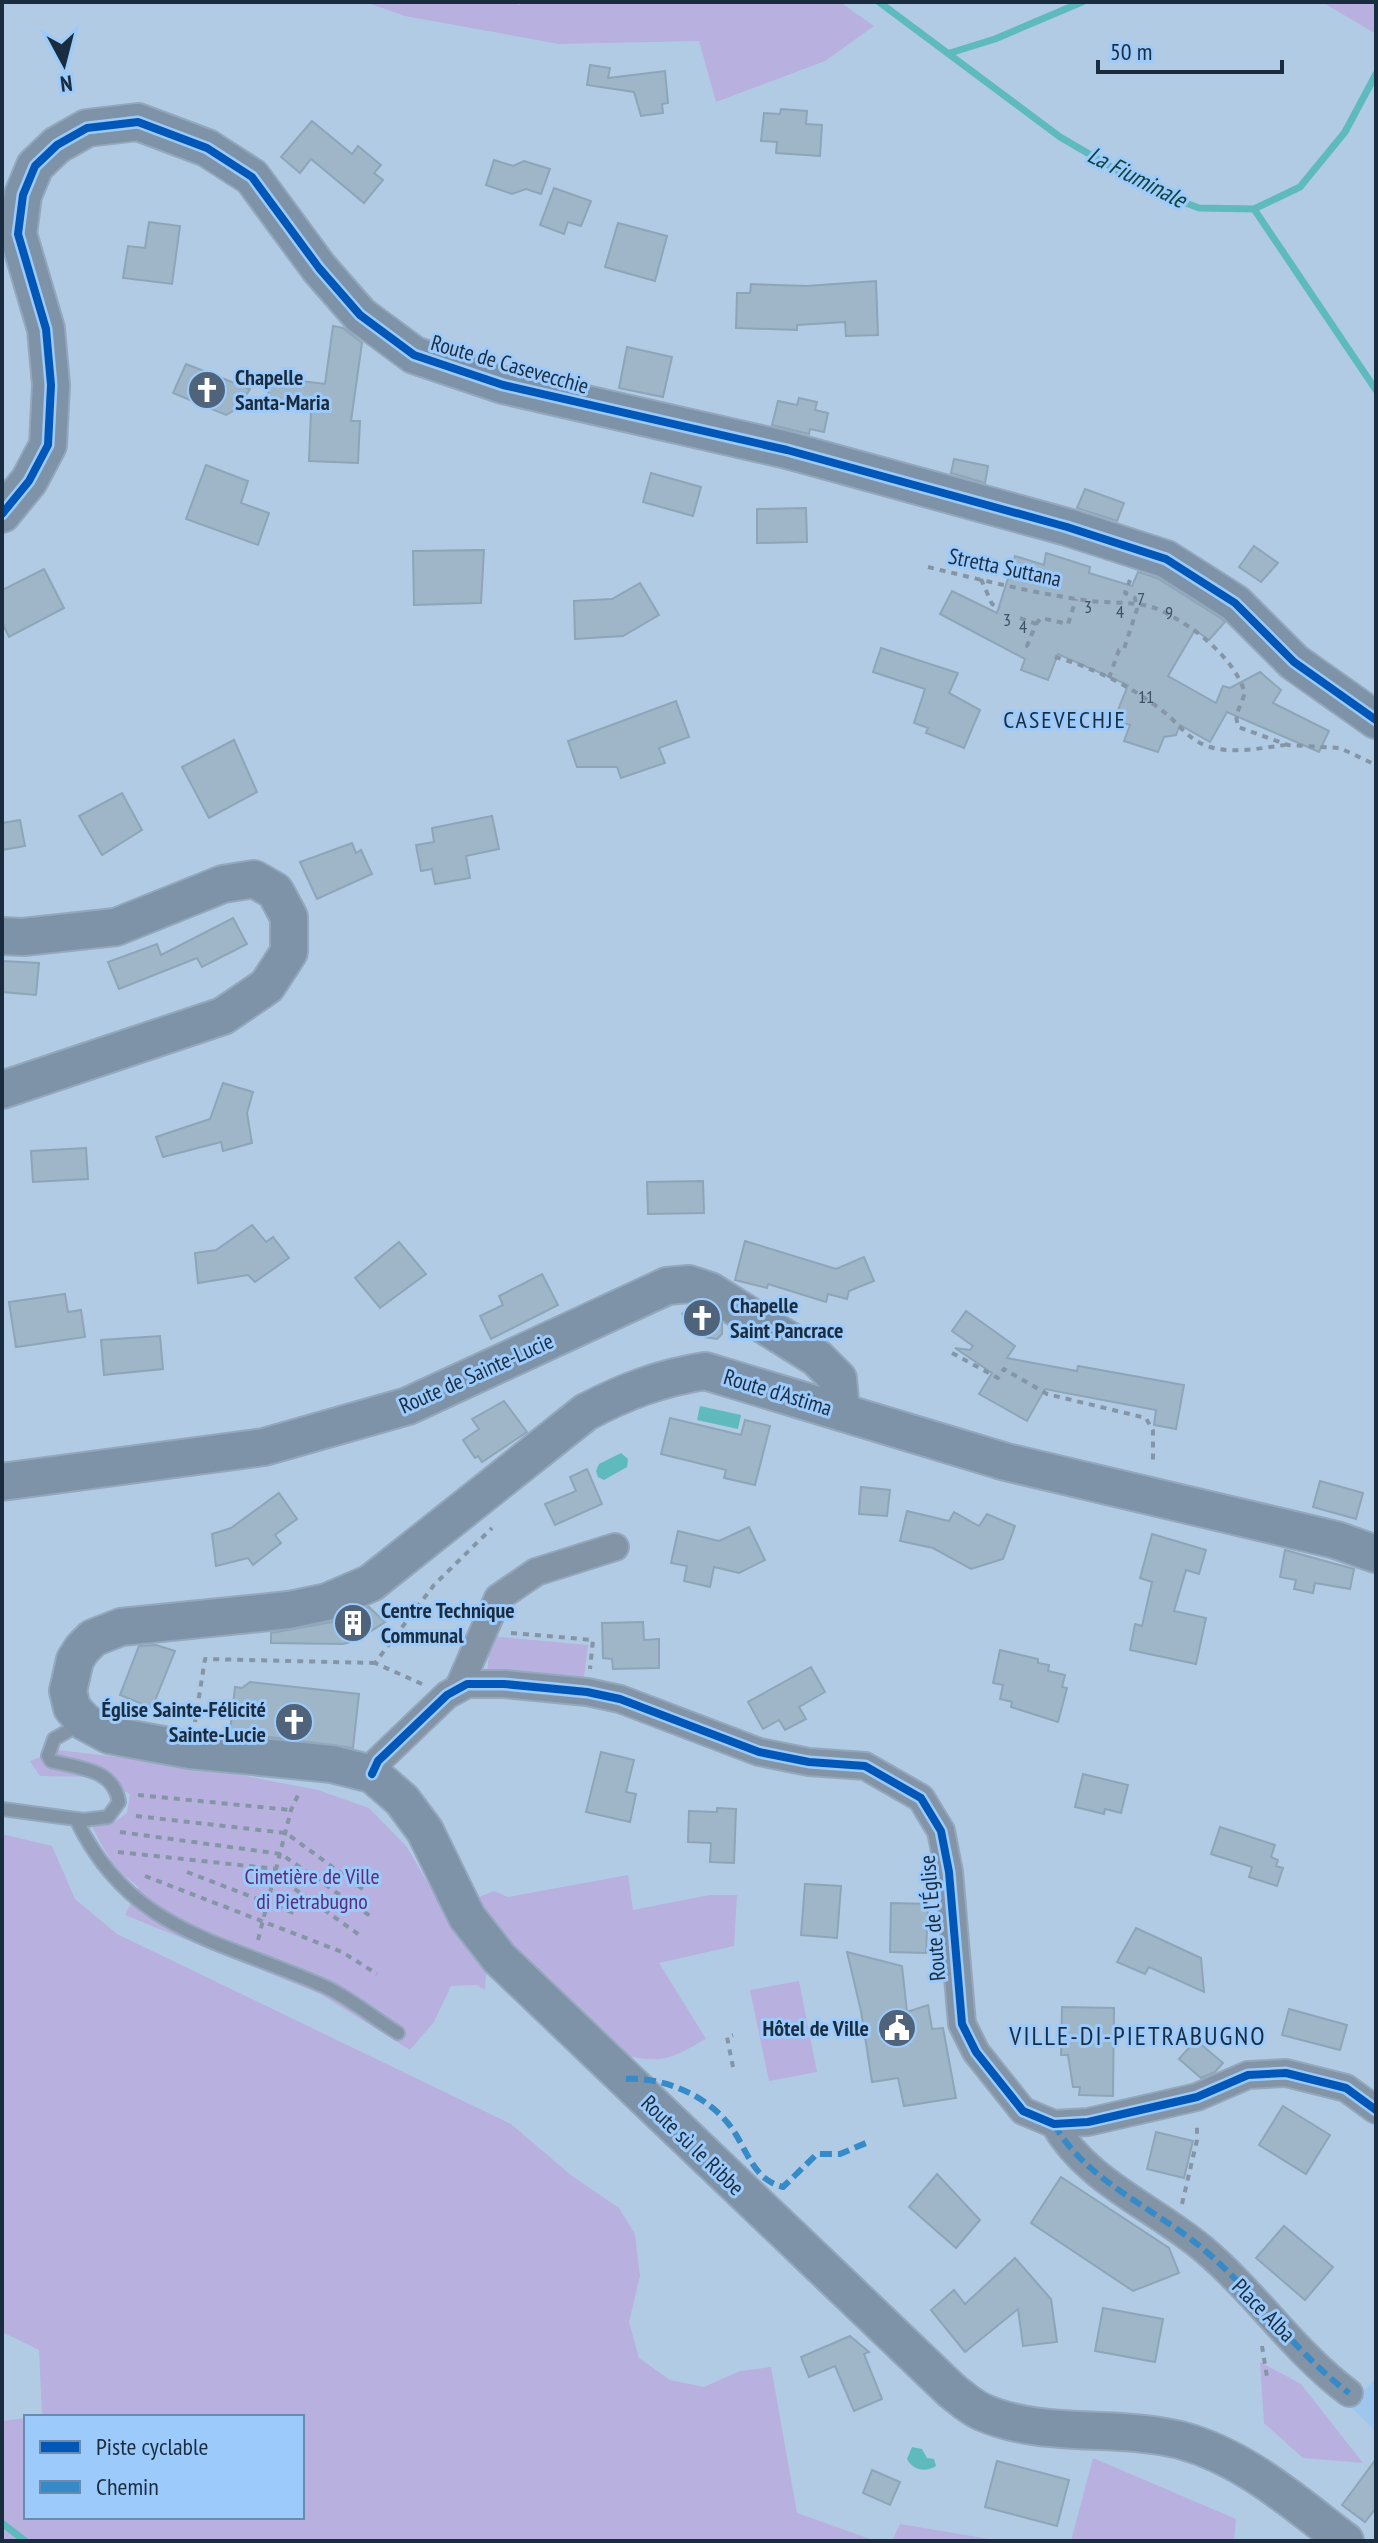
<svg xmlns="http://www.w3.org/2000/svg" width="1378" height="2543" font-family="'PT Sans Narrow',sans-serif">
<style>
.built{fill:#9ec6ef}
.green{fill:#b8b0de}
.water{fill:#5fbabd}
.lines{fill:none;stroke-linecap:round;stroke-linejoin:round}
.stream{stroke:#5fbabd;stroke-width:7}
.building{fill:#9eb6c8;stroke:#8da5b7;stroke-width:2}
.lane-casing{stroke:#94a8bd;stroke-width:16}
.street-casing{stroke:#94a8bd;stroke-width:30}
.secondary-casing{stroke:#94a8bd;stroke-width:40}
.path{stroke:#8495a6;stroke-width:4;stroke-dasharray:6 6;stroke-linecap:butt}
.lane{stroke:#8394a6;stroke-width:12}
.street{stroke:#8394a6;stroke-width:26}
.secondary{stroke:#7e93a7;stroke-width:36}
.quiet{stroke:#368ac8;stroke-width:6;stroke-dasharray:12 6;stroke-linecap:butt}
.cycleway-casing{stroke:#9ccafb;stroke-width:13}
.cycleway{stroke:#0057b8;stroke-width:8}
.labels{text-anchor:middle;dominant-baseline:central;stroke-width:6;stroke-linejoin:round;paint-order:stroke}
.number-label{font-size:18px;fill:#3c5164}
.street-label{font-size:22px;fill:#1a2d40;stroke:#9ccafb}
.poi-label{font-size:22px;font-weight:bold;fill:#1a2d40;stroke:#9ccafb;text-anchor:start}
.park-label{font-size:22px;fill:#5c2b7a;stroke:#9ccafb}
.water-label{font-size:24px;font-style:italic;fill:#0e4340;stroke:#9ccafb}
.neighbourhood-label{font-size:24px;letter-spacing:2px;fill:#1a2d40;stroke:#9ccafb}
.quarter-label{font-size:26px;letter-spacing:2px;fill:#1a2d40;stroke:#9ccafb}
</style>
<rect width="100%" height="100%" fill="#b2cbe5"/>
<!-- built -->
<path class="built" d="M1376,2379V2432L1348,2404Z"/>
<!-- green -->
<g class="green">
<path d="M365,2H507L520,5V2H840L874,26L825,61L716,102L699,41L559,44L405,16Z"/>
<path d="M1322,2H1376V34Z"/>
<path d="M490,1636L588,1645L583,1685L487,1678Z"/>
<path d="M58,1750L194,1766L318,1790L369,1808L407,1847L459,1937L487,1963L485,1990L477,1985L451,1986L434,2022L410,2050L320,1994L125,1915L139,1887C116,1872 104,1851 92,1826L116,1821L127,1813L130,1794L98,1777L40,1776L30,1761Z"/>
<path d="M2,1834L52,1846L75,1899L117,1934L511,2124L572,2176L619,2208L635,2234L640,2276L629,2322L639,2358L670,2380L704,2387L740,2371L771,2367L797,2513L876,2541H2V2421L26,2418V2517H302V2417H34L42,2416L39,2350L2,2332Z"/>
<path d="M628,1875L633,1910L709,1895H737L734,1946L659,1963L706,2039C673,2057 665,2064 627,2056L492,1931L479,1897L494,1891L508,1897Z"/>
<path d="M799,1981L817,2072L769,2081L750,1990Z"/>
<path d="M1260,2362L1301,2384L1363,2463L1303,2458L1264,2423Z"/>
<path d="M1093,2458L1236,2519L1234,2541H1071Z"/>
<path d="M900,2524L1001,2541H892Z"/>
</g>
<!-- water -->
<g class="water">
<path d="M700,1406L741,1415L738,1429L697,1420Z"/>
<path d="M621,1453L628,1459L627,1467L604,1480L598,1477L596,1471L599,1464Z"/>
<path d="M912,2447L922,2449L927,2458L934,2459L936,2466C925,2473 913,2470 907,2459Z"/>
</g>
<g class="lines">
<!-- stream -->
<g class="stream">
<path d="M879,2L1060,137L1151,190L1199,208L1254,209L1300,187L1345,132L1376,74"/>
<path d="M950,53L995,39L1082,2"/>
<path d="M1254,209L1376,390"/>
<path d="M2,2523L25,2541"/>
</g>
</g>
<!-- building -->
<g class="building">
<path d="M590,65L610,68L608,78L665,71L668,103L662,104L663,113L641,116L634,92L587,85Z"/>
<path d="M781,109L807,111L806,124L822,125L820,156L776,153L777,142L761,141L764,113L780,114Z"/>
<path d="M312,121L352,154L358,146L381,165L374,173L383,180L364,203L311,159L300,173L281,157Z"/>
<path d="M494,160L513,166L524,161L550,169L541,194L526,189L512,194L486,185Z"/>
<path d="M554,188L591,201L581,226L568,222L564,234L540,225Z"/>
<path d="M149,222L180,226L172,284L123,278L128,246L145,248Z"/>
<path d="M618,223L667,236L655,281L605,267Z"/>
<path d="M876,281L878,335L846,336L845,322L797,325V330L736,328L737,293H750L751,284L807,286Z"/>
<path d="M333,326L343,328L362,343L351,421H360L358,463L309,461L311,410L267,404L270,377L325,384Z"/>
<path d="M627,347L672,357L663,397L619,388Z"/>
<path d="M186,364L250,389L238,408L226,415L173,393Z"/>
<path d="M799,398L817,402L815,410L828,413L824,432L810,429L809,434L772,425L778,401L797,405Z"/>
<path d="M954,459L988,466L985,483L951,473Z"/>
<path d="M206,465L248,481L241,503L269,513L258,545L186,519Z"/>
<path d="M651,473L701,487L693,516L643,502Z"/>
<path d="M1085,489L1124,503L1117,521L1077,508Z"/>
<path d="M806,508L807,542L757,543V509Z"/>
<path d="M1254,546L1278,563L1261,582L1239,567Z"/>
<path d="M484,550L481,603L414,605L413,551Z"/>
<path d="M1046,553L1090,567L1089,573L1132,586L1138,572L1157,578L1222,619L1225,622L1209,640L1195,630L1168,676L1216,703L1223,686L1230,688L1260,672L1281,690L1273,703L1329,731L1319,752L1227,712L1210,742L1180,725L1176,735L1164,737L1158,752L1124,741L1130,725L1114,720L1128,685L1058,654L1048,680L1021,670L1025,659L940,614L952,591L997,613L1015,556L1044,565Z"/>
<path d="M44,569L64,608L9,637L2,622V590Z"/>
<path d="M640,583L659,615L623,636L575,639L574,601L612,599Z"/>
<path d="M881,648L958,673L949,693L980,710L964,748L926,733L928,728L914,723L925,689L873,672Z"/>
<path d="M676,701L689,737L659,748L665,763L621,778L617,767H577L568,741Z"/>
<path d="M234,740L257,792L209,818L182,767Z"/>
<path d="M122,793L142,830L102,855L79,816Z"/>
<path d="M492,816L499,849L466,856L470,878L435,884L432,869L421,871L416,845L434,842L432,828Z"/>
<path d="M20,820L25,846L2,850V823Z"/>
<path d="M352,843L356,853L361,850L372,874L317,899L300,862Z"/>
<path d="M233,918L247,944L202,967L197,958L119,989L108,962L157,944L161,955Z"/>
<path d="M2,961L39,963L36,995L2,992Z"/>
<path d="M223,1083L253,1092L247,1113L252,1143L223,1151L221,1142L163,1157L156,1137L210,1119Z"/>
<path d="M86,1148L88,1179L33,1182L31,1151Z"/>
<path d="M703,1181L704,1213L648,1214L647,1182Z"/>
<path d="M252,1225L266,1242L273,1237L289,1258L255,1282L248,1275L198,1283L195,1253L216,1250Z"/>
<path d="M745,1241L836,1269L864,1257L874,1281L849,1291L847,1299L828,1294L826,1302L768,1284L767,1288L735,1280Z"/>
<path d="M399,1242L426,1274L380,1308L355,1278Z"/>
<path d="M542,1274L558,1305L491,1339L480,1316L503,1305L499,1296Z"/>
<path d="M65,1294L68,1312L81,1310L85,1337L16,1347L9,1302Z"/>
<path d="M690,1306L722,1323V1334L717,1339L704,1337L682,1314Z"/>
<path d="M966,1311L1015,1346L1007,1358L1077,1371L1078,1366L1184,1385L1176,1429L1154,1425L1156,1410L1045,1389L1027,1421L979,1394L992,1373L955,1348L970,1350L973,1346L952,1331Z"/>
<path d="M160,1336L163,1369L104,1375L101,1340Z"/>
<path d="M504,1401L527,1432L482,1462L478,1456L475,1458L463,1440L479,1429L472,1419Z"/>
<path d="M670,1418L741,1435L745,1420L770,1426L755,1485L724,1478L726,1470L661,1454Z"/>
<path d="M587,1469L602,1504L555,1525L545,1504L576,1491L570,1477Z"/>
<path d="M1320,1481L1363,1493L1356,1519L1313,1507Z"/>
<path d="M861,1487L890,1490L887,1516L859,1514Z"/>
<path d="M279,1493L297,1519L275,1535L281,1543L253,1565L248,1558L216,1566L212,1534L231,1528Z"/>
<path d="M907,1511L949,1521L954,1512L979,1526L987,1514L1015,1526L1003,1559L971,1569L933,1548L900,1541Z"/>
<path d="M749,1527L765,1560L739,1573L714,1567L710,1587L684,1581L687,1566L671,1563L678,1531L719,1541Z"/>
<path d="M1152,1534L1206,1550L1199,1574L1186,1570L1174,1611L1206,1618L1196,1664L1130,1650L1135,1624L1142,1626L1152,1582L1140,1578Z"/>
<path d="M1285,1550L1354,1569L1350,1589L1315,1583L1313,1593L1294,1589L1296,1580L1280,1577Z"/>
<path d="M369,1607L385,1622L357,1640L343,1644L271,1643V1633L332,1622Z"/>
<path d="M643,1622L644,1640L659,1639V1668L613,1669L612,1659L603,1658L602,1623Z"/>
<path d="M156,1645L175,1651L152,1708L120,1695L139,1646Z"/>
<path d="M1000,1650L1038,1659V1663L1049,1665L1048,1671L1065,1675L1062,1687L1067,1688L1058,1722L1011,1707L1012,1702L1000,1699L1003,1685L993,1683Z"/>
<path d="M811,1667L825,1692L799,1707L806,1719L785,1730L779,1720L763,1729L748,1702Z"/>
<path d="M250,1682L359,1694L353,1748L230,1732L235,1687L242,1688Z"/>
<path d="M601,1752L634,1760L626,1792L636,1794L630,1822L586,1812Z"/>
<path d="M1083,1774L1128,1785L1121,1813L1105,1809L1104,1814L1075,1807Z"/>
<path d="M717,1808L736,1809L734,1863L710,1862L711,1843L688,1842L689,1811L717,1812Z"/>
<path d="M1220,1827L1275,1845L1271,1857L1278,1860L1276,1866L1283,1868L1277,1886L1249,1877L1252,1867L1211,1854Z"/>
<path d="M805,1884L841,1886L837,1938L801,1935Z"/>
<path d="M891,1903L928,1904L926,1953L890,1952Z"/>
<path d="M1136,1928L1201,1958L1204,1992L1149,1967L1145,1974L1117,1962Z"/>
<path d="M847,1952L902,1966L907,2012L928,2005L932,2029L943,2028L956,2098L904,2106L898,2078L872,2082L861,2011Z"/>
<path d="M1062,2007L1114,2008L1113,2096L1079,2095L1080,2087H1073L1068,2055H1061Z"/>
<path d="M1289,2009L1347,2025L1340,2050L1282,2035Z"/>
<path d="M1196,2040L1223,2063L1215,2072L1201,2078L1179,2059Z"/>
<path d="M1283,2106L1330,2135L1306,2174L1259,2145Z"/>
<path d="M1156,2132L1193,2141L1184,2178L1147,2169Z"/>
<path d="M937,2174L980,2220L956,2248L909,2207Z"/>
<path d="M1061,2177L1169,2248L1179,2273L1133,2291L1031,2223Z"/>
<path d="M1284,2226L1333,2267L1305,2300L1256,2258Z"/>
<path d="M1015,2258L1051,2299L1057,2342L1023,2346L1018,2309L965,2352L931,2310L954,2290L965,2304Z"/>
<path d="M1103,2308L1163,2319L1155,2362L1095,2351Z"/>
<path d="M850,2336L869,2352L864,2354L882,2399L854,2411L835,2366L809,2377L801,2357Z"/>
<path d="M1376,2459V2508L1365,2522L1342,2505Z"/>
<path d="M997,2461L1069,2480L1057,2526L985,2507Z"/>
<path d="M872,2470L900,2482L890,2505L863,2493Z"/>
</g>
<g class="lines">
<defs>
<g id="lane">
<path d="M2,1809L84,1820L108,1817L119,1802C114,1769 79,1768 51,1761L48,1756L54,1739L82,1723"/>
<path d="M76,1819C130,1933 222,1940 326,1987C351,1999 374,2018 398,2033"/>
</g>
<g id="street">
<path d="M458,1689L498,1598L536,1572L615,1547"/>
<path d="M372,1774L378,1761L447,1695L467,1684H504L587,1692L620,1699L759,1752L809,1762L865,1766L921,1798L941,1831L949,1872L962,2024L976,2052L1023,2111L1054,2124L1088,2122L1197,2097L1248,2075L1286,2073L1346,2088L1376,2110"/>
<path d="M1054,2124C1086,2181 1153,2207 1202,2248C1255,2292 1294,2352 1349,2393"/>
</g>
<g id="secondary">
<path d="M2,514L29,481L48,445L51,385L46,329L18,234L23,195L35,166L57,145L87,128L138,122L207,148L252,177L319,268L360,315L414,355L503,385L787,450L1067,527L1166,559L1235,603L1294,662L1376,720"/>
<path d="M2,936L23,937L116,927L223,884L254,879L275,891L289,917V952L267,986L223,1016L2,1090"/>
<path d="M2,1482L264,1447L408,1406L667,1286L689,1284L710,1291L817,1358L838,1379L841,1411"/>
<path d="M1345,2541C1294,2502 1244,2457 1180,2440C1116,2424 1043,2439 982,2412C971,2407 961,2398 952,2391L499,1958L467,1917L425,1831L402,1800L372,1774L332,1764L190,1750L109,1735L85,1722L72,1708L68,1691L75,1660L82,1649L93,1638L121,1627L289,1610L327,1602L371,1583L586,1412C626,1391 661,1378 705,1371L1006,1462L1336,1540L1376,1554"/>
</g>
</defs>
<!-- lane casing -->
<use href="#lane" class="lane-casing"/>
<!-- street casing -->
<use href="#street" class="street-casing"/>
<!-- secondary casing -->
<use href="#secondary" class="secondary-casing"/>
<!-- path -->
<g class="path">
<path d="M928,567C982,580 1036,594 1091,601C1115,604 1142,600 1164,612C1196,628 1234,658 1245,693L1236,716L1238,727L1288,745L1340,748L1376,765"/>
<path d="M981,579L992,604L1000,608"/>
<path d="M1020,618L1036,624L1027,646L1033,648"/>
<path d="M1036,624L1041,618L1068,624L1076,599"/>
<path d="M1055,657C1093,667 1141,691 1171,718C1183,730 1193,742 1210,747C1234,754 1261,748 1285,745"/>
<path d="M1109,678L1119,650L1124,649L1137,609L1135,598L1125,593L1130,580"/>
<path d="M952,1353L998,1378L1004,1369L1047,1394L1146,1418L1153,1431V1465"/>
<path d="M511,1633L593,1640L590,1669"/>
<path d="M422,1684L375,1663L434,1585L492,1528"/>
<path d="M195,1722L205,1659L375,1663"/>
<path d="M138,1795L291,1810"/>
<path d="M136,1816L286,1833L364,1890"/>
<path d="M120,1832L281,1854L373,1918"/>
<path d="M118,1852L277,1869"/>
<path d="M187,1872L294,1913"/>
<path d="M275,1875L361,1936"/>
<path d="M145,1876L342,1952L377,1974"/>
<path d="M258,1940L291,1810L300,1791"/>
<path d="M733,2067L727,2037L733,2035"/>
<path d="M1182,2204L1197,2140V2123"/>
<path d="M1262,2346L1267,2377"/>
</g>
<!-- lane -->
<use href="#lane" class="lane"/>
<!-- street -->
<use href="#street" class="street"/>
<!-- secondary -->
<use href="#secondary" class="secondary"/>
<!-- quiet -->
<g class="quiet">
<path d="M626,2079C664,2077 707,2095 731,2127C747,2149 753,2180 783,2187L817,2154H840L866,2143"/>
<path d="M1054,2124C1086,2181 1153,2207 1202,2248C1255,2292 1294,2352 1349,2393"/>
</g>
<defs>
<g id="cycleway">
<path d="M2,514L29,481L48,445L51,385L46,329L18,234L23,195L35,166L57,145L87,128L138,122L207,148L252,177L319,268L360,315L414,355L503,385L787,450L1067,527L1166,559L1235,603L1294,662L1376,720"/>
<path d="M372,1774L378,1761L447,1695L467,1684H504L587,1692L620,1699L759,1752L809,1762L865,1766L921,1798L941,1831L949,1872L962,2024L976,2052L1023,2111L1054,2124L1088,2122L1197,2097L1248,2075L1286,2073L1346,2088L1376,2110"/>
</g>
</defs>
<!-- cycleway casing -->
<use href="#cycleway" class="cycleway-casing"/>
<!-- cycleway -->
<use href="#cycleway" class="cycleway"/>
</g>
<!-- icons -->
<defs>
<symbol id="church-disc" viewBox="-11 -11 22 22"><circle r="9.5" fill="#4f647a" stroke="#9ccafb"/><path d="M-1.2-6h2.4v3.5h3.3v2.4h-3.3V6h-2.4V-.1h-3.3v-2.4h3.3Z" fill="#fff"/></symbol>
<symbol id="building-disc" viewBox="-11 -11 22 22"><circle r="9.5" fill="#4f647a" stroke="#9ccafb"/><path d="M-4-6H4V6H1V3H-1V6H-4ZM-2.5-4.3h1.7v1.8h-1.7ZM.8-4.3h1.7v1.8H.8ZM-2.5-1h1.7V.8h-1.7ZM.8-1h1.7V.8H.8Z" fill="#fff"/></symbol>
<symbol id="civic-disc" viewBox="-11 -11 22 22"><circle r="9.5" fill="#4f647a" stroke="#9ccafb"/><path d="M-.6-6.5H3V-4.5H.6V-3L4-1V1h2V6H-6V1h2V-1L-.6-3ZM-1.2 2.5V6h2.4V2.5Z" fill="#fff"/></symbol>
</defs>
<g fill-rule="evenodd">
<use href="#church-disc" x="185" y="368" width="44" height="44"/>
<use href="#church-disc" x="680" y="1296" width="44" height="44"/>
<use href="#building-disc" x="331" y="1601" width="44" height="44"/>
<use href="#church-disc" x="272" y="1700" width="44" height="44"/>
<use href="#civic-disc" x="875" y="2006" width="44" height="44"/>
</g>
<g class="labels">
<!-- number labels -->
<g class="number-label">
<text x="1141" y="598">7</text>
<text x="1088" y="606">3</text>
<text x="1120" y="611">4</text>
<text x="1169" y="612">9</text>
<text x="1007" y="619">3</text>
<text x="1023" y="626">4</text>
<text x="1146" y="696">11</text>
</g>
<!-- street labels -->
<g class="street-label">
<text transform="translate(510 364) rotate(16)">Route de Casevecchie</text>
<text transform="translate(1005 567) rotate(12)">Stretta Suttana</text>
<text transform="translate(476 1373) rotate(-24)">Route de Sainte-Lucie</text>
<text transform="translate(778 1392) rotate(17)">Route d'Astima</text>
<text transform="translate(932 1918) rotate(-95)">Route de l'Église</text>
<text transform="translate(693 2145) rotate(44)">Route sù le Ribbe</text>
<text transform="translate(1264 2310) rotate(45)">Place Alba</text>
</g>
<!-- poi labels -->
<g class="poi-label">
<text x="235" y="377">Chapelle<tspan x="235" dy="25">Santa-Maria</tspan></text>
<text x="730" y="1305">Chapelle<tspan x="730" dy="25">Saint Pancrace</tspan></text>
<text x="381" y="1610">Centre Technique<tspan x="381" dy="25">Communal</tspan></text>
<text x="266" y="1709" text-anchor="end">Église Sainte-Félicité<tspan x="266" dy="25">Sainte-Lucie</tspan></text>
<text x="869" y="2028" text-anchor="end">Hôtel de Ville</text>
</g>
<!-- park labels -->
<g class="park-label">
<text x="312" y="1876">Cimetière de Ville<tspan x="312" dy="25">di Pietrabugno</tspan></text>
</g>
<!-- water labels -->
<g class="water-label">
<text transform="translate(1137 177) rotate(27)">La Fiuminale</text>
</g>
<!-- neighbourhood labels -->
<g class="neighbourhood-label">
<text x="1065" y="719">CASEVECHJE</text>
</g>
<!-- quarter labels -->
<g class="quarter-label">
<text x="1138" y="2035">VILLE-DI-PIETRABUGNO</text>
</g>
</g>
<!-- border -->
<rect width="1378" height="2543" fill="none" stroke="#1a2d40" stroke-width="8"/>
<!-- legend -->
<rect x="24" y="2415" width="280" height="104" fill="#9ccafb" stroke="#688bb0" stroke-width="2"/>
<rect x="40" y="2441" width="40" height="12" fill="#0057b8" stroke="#688bb0" stroke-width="2"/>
<text x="96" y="2455" font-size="24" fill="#1a2d40">Piste cyclable</text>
<rect x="40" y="2481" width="40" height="12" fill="#368ac8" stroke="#688bb0" stroke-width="2"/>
<text x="96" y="2495" font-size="24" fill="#1a2d40">Chemin</text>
<!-- north arrow -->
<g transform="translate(64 64) rotate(173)" stroke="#9ccafb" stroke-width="6" paint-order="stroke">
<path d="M0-6L14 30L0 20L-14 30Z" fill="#1a2d40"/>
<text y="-12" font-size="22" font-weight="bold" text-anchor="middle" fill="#1a2d40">N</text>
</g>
<!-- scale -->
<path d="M1098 60v12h184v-12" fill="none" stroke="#1a2d40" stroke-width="4"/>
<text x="1110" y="60" font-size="24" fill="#1a2d40" stroke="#9ccafb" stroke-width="6" paint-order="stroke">50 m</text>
</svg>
